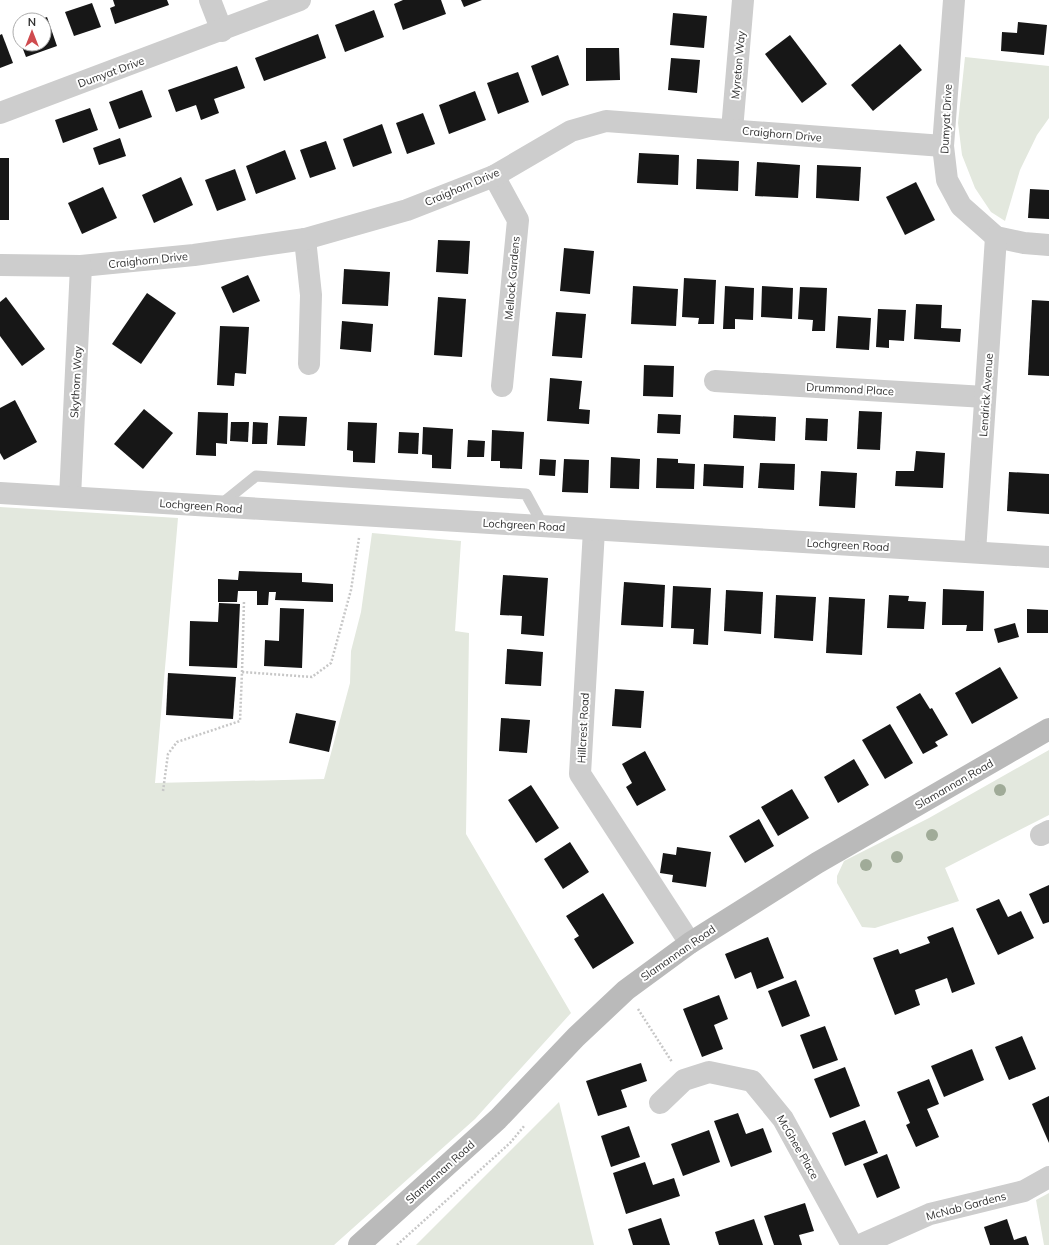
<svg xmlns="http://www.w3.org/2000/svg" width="1049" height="1245" font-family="Mulish,sans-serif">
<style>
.green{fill:#e3e8de}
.building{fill:#171717}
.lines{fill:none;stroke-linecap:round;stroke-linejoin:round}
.path{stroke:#c7c7c7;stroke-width:2.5;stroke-dasharray:2 2;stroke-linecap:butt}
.service{stroke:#cdcdcd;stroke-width:11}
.minor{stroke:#cdcdcd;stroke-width:22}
.tertiary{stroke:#cdcdcd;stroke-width:22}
.secondary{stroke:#bababa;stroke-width:22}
.tree{fill:#a0ab98}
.labels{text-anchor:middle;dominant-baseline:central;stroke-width:4;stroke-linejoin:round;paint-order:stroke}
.street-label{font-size:11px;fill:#303030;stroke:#fff}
</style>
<rect width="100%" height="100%" fill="#fff"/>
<!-- green -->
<g class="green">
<path d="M965,57L1049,66V118L1037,135L1020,170L1005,221L991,212L975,188L962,155L958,123Z"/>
<path d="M0,507L178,518L155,783L324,779L350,683L351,651L361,612L372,533L461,541L455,631L469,633L466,834L571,1013L475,1119L334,1245H0Z"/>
<path d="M1049,750V815L945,868L959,901L875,928L862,927L837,883V876L844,861L929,818Z"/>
<path d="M559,1102L594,1245H416Z"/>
<path d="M1049,1193V1245H1044L1036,1200Z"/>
</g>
<!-- building -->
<g class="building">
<path d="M113,0H167L169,5L115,24L110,8L115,6Z"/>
<path d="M403,0H441L446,14L403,30L394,4Z"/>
<path d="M461,0H482L464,7Z"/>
<path d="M92,3L101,27L74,36L65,12Z"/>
<path d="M374,10L384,37L345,52L335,25Z"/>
<path d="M673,13L707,16L704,48L670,45Z"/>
<path d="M47,17L57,46L26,57L21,44H44V20H39Z"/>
<path d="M1018,22L1047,25L1044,55L1001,51L1002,32L1017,33Z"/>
<path d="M2,34L13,63L0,68V35Z"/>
<path d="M318,34L326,58L264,81L255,58Z"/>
<path d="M790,35L827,84L802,103L765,54Z"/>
<path d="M900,44L922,70L873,111L851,85Z"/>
<path d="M586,48H619L620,80L586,81Z"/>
<path d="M558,55L569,85L542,96L531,66Z"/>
<path d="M671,58L700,60L697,93L668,90Z"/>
<path d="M237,66L245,88L214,99L219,113L201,120L196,105L176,112L168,90Z"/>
<path d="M518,72L529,102L498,114L487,83Z"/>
<path d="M142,90L152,117L119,129L109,102Z"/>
<path d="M475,91L486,120L449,134L439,105Z"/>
<path d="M90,108L98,130L63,143L55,120Z"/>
<path d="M423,113L435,144L407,154L396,123Z"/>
<path d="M382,124L392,153L353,167L343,139Z"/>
<path d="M120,138L126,156L99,165L93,148Z"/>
<path d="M326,141L336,169L310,178L300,150Z"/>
<path d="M285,150L296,179L256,194L246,166Z"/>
<path d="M639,153L679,155L678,185L637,183Z"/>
<rect x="0" y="158" width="9" height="62"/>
<path d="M697,159L739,161L738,191L696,189Z"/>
<path d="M757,162L800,165L798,198L755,196Z"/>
<path d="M817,165L861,167L859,201L816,198Z"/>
<path d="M235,169L246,200L217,211L205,180Z"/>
<path d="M181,177L193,205L154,223L142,195Z"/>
<path d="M916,182L935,220L905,235L886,197Z"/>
<path d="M103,187L117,218L82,234L68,203Z"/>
<path d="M1030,189L1049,190V219L1028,218Z"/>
<path d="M438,240L470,241L468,274L436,272Z"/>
<path d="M564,248L594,251L590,294L560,291Z"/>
<path d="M344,269L390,272L388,306L342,304Z"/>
<path d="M248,275L260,301L233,313L221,287Z"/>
<path d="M684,278L716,280L714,324H698L699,318L682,317Z"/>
<path d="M633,286L678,289L676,326L631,324Z"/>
<path d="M725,286L754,288L753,320L735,319V329H723Z"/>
<path d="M762,286L793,288L792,319L761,317Z"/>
<path d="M800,287L827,288L825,331H812L813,320L798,319Z"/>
<path d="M147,293L176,313L141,364L112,344Z"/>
<path d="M6,297L45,349L22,366L0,336V302Z"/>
<path d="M438,297L466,299L462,357L434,355Z"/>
<path d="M1032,300L1049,301V376L1028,375Z"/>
<path d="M916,304L942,305L941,328L961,329L960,342L914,339Z"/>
<path d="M878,309L906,310L904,341L889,340V348L876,347Z"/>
<path d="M556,312L586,314L582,358L552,356Z"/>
<path d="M838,316L871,318L869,350L836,348Z"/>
<path d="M342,321L373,324L371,352L340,349Z"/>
<path d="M220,326L249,327L246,374L235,373L234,386L217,385Z"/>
<path d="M644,365L674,366L673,397L643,396Z"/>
<path d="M550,378L582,381L579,409L590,410L589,424L547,421Z"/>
<path d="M15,400L37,442L4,460L0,453V408Z"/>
<path d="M144,409L173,433L143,469L114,444Z"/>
<path d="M859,411L882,412L880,450L857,449Z"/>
<path d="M198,412L228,413L227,444L216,443V456L196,455Z"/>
<path d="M658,414L681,415L680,434L657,433Z"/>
<path d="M734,415L776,417L775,441L733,438Z"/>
<path d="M279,416L307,417L305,446L277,445Z"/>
<path d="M806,418L828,419L827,441L805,440Z"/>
<path d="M231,422H249L248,442L230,441Z"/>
<path d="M253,422L268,423L267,444H252Z"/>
<path d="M348,422L377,423L375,463L353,462V451L347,450Z"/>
<path d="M423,427L453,429L451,469L432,468V455L422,454Z"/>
<path d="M492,430L524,432L522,469L500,468V461H491Z"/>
<path d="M399,432L419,433L418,454L398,453Z"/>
<path d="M468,440L485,441L484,457H467Z"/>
<path d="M916,451L945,453L943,488L895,486L896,471H914Z"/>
<path d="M611,457L640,459L639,489L610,488Z"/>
<path d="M657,458L678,459V463L695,464L694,489L656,488Z"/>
<path d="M540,459L556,460L555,476L539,475Z"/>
<path d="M564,459L589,460L588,493L562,492Z"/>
<path d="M760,463L795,464L794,490L758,488Z"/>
<path d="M704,464L744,466L743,488L703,486Z"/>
<path d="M821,471L857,473L855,508L819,506Z"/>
<path d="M1009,472L1049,474V514L1007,511Z"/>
<path d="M239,571L302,573V582L333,584V602L275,600L276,592H269L268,605H257V591H238L237,602H218V579L238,580Z"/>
<path d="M503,575L548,578L544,636L521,634L522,616L500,615Z"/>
<path d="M624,582L665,585L663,627L621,625Z"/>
<path d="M673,586L711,588L708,645L693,644L694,629L671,628Z"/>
<path d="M943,589L984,591L983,631H966L967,625H942Z"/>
<path d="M726,590L763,592L761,634L724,631Z"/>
<path d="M776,595L816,597L813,641L774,638Z"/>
<path d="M889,595L909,596L908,601L926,602L924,629L887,628Z"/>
<path d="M829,597L865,599L862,655L826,653Z"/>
<path d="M219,603L240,604L237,668L189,666L190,621L218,622Z"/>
<path d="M280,608L304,609L302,668L264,666L265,640L279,641Z"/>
<path d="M1027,609L1048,610V633H1027Z"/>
<path d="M1015,623L1019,637L998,643L994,629Z"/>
<path d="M507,649L543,652L541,686L505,684Z"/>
<path d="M1000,667L1018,698L972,724L955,693Z"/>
<path d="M168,673L236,677L233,719L166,715Z"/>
<path d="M615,689L644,691L641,728L612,726Z"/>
<path d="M920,693L930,709L932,708L948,735L935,742L938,746L923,754L896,707Z"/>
<path d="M296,713L336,721L329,752L289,743Z"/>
<path d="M501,718L530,720L527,753L499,751Z"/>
<path d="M890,724L913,763L885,779L862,740Z"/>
<path d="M645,751L666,790L637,806L626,787L632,783L622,764Z"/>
<path d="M854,759L869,785L838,803L824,777Z"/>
<path d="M531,785L559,828L536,843L508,800Z"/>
<path d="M792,789L809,818L778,836L761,807Z"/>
<path d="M759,819L774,846L745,863L729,836Z"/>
<path d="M570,842L589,872L563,889L544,859Z"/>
<path d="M677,847L711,852L706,887L672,882L673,875L660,873L663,853L676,855Z"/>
<path d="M1049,885V922L1043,924L1029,894Z"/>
<path d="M603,893L634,943L593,969L574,939L579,936L566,916Z"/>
<path d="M999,899L1008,917L1021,911L1034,938L998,955L976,909Z"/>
<path d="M953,927L975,984L952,993L947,978L915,990L920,1005L895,1015L873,958L898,949L900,954L930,943L927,937Z"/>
<path d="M768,937L784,978L757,989L751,972L735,979L725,954Z"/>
<path d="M796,980L810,1016L782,1027L768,991Z"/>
<path d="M719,995L728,1019L714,1025L723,1049L702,1057L683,1009Z"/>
<path d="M825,1026L838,1060L813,1069L800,1035Z"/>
<path d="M1022,1036L1036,1069L1009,1080L995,1047Z"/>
<path d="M972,1049L984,1080L944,1097L931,1066Z"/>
<path d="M641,1063L647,1081L621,1090L627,1107L598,1116L586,1081Z"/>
<path d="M845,1067L860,1106L830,1118L814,1079Z"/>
<path d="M929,1079L939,1104L927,1109L939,1137L916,1147L906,1125L910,1123L897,1092Z"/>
<path d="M1049,1096V1143L1032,1104Z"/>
<path d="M738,1113L746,1134L763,1128L772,1152L731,1167L714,1121Z"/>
<path d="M865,1120L878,1153L845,1166L832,1133Z"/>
<path d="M629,1126L640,1157L611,1167L601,1136Z"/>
<path d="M709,1130L720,1162L683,1176L671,1144Z"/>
<path d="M887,1154L900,1188L877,1198L863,1164Z"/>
<path d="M645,1162L653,1185L674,1178L680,1196L626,1214L613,1173Z"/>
<path d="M805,1203L814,1231L799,1235L802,1245H774L764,1216Z"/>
<path d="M661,1218L670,1245H633L628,1229Z"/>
<path d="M754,1219L763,1245H719L715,1232Z"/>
<path d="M1007,1219L1014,1240L1026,1236L1029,1245H990L984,1227Z"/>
</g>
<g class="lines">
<!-- path -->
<g class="path">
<path d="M242,672L244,601"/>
<path d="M163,791L168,754L177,742L240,721L242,672L312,677L331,663L351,590L359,538"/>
<path d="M638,1009L672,1062"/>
<path d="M397,1245L510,1143L525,1125"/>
</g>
<!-- service -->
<path class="service" d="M220,505L256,476L526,494L544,527"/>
<!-- minor -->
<g class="minor">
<path d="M210,0L222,31"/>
<path d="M954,0L943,146L947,180L961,206L996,237L1024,243L1049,245"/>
<path d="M0,113L300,0"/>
<path d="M732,130L743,0"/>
<path d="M494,176L518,220L502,386"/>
<path d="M305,239L311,295L309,364"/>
<path d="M0,265L81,266L194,255L305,239L407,210L494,176L571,131L606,121L943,146"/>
<path d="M715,381L985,397"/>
<path d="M70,497L81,266"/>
<path d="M594,530L580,774L690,943"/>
<path d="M975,552L996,237"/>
<path d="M1041,835L1049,831"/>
<path d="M660,1103L684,1080L709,1072L752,1081L783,1119L852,1245"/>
<path d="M860,1245L930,1214L1024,1191L1049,1177"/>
</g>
<!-- tertiary -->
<path class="tertiary" d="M0,493L1049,557"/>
<!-- secondary -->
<path class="secondary" d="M359,1245L498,1119L576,1037L626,990L690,943L817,863L1049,729"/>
</g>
<!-- trees -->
<g class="tree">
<circle cx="1000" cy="790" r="6"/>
<circle cx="932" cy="835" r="6"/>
<circle cx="897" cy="857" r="6"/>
<circle cx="866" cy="865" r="6"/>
</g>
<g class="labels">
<!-- street labels -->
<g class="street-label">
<text transform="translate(738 65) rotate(-85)">Myreton Way</text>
<text transform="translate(111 72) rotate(-20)">Dumyat Drive</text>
<text transform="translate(946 119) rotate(-87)">Dumyat Drive</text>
<text transform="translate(782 134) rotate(5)">Craighorn Drive</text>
<text transform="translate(462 187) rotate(-23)">Craighorn Drive</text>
<text transform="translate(148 260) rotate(-6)">Craighorn Drive</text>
<text transform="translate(512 278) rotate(-85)">Mellock Gardens</text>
<text transform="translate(76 382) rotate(-87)">Skythorn Way</text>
<text transform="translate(850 389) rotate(3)">Drummond Place</text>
<text transform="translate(986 395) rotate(-86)">Lendrick Avenue</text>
<text transform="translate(201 506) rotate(4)">Lochgreen Road</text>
<text transform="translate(524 525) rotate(3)">Lochgreen Road</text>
<text transform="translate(848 545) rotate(3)">Lochgreen Road</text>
<text transform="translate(583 728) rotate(-87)">Hillcrest Road</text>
<text transform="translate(954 784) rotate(-30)">Slamannan Road</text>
<text transform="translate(678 953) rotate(-35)">Slamannan Road</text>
<text transform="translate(798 1147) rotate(60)">McGhee Place</text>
<text transform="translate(440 1172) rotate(-42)">Slamannan Road</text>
<text transform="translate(966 1206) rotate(-15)">McNab Gardens</text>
</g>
</g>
<!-- north arrow -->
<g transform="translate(32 32)"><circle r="19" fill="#ffffff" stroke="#acacac"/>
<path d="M0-3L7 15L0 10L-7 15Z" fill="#cf4b4f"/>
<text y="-6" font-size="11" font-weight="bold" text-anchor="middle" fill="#303030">N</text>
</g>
</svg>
